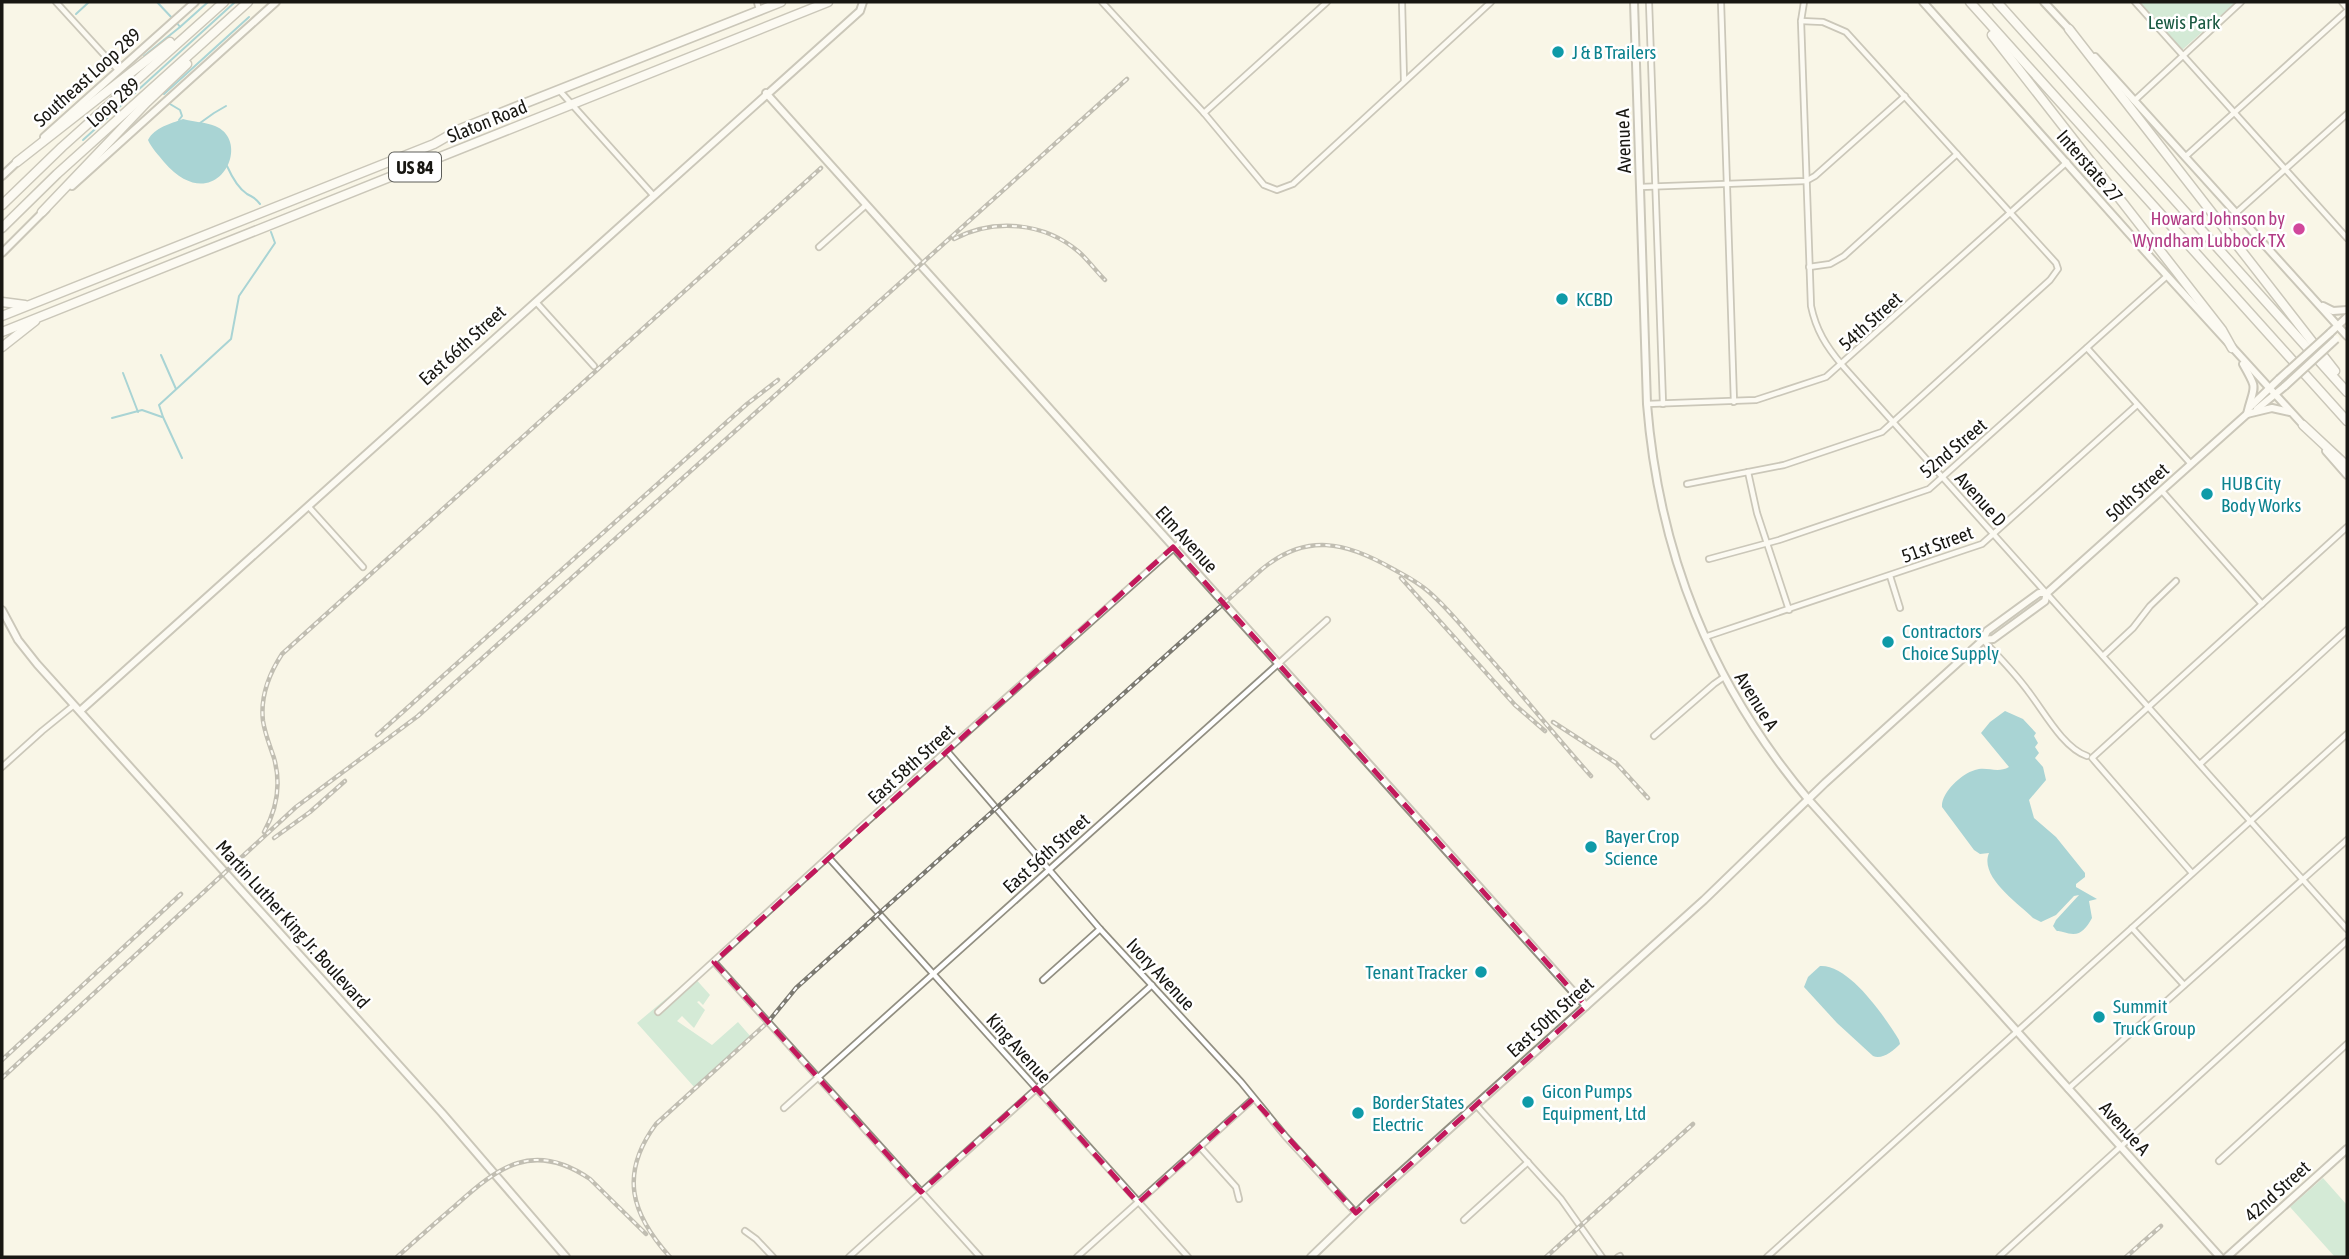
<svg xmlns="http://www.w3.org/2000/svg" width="2349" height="1259" font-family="'Asap Condensed',sans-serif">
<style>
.green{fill:#a6dbc2}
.water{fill:#47aabd}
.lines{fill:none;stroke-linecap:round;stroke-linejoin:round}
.stream{stroke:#47aabd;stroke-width:2}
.street-casing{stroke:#928f82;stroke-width:8}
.secondary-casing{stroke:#928f82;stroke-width:10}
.highway-casing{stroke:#928f82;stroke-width:11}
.street{stroke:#fff;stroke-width:4.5}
.secondary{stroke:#fff;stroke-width:6}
.highway{stroke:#fff;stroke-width:8}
.rail-casing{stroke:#7c7a71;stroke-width:4.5}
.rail{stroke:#fff;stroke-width:2;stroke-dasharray:5;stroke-linecap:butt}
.secondary-bridge-casing{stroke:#928f82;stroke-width:10;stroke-linecap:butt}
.secondary-bridge{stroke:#fff;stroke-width:6}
.marked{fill:none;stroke:#c2185b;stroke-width:5;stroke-dasharray:14 9;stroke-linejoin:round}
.culture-dot{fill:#0f9aa8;stroke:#fff;stroke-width:2.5}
.hotel-dot{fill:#d1479c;stroke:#fff;stroke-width:2.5}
.labels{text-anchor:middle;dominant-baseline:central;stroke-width:5;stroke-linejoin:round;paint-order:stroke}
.shield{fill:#fff;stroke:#5d5d59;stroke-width:2}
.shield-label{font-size:18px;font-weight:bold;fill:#181712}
.park-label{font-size:19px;fill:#1a5942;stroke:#fff}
.culture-label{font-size:19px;fill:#0d838f;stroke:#fff;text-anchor:start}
.street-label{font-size:19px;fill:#181712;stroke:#fff}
.hotel-label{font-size:19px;fill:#b23c85;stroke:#fff;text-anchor:end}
</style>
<rect width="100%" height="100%" fill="#f9f6e7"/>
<!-- green -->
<g class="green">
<path d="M2139,2H2236L2182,50Z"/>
<path d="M693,976L710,995L703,1005L699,1001L697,1002L705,1010L694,1028L682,1016L677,1021L712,1045L738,1022L751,1037L695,1088L637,1023Z"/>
<path d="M2323,1178L2347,1205V1257H2335L2290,1207Z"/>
</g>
<!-- water -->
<g class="water">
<path d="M183,119C193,122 206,122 215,126C255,142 215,221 164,162C158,154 152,149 148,140C155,127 170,124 183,119Z"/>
<path d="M2005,711L2023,719L2036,733L2034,736L2038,743L2035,747L2039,753L2035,758L2043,767L2046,780L2029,800L2034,818L2056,837L2085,873V877L2076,884V887L2097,899L2089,901L2092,918C2084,932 2079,937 2063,932C2054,929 2059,934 2053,926L2056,920L2079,895L2074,896L2056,915L2041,922L2033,918C2018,903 1979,877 1989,853L1980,854L1974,850L1942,807C1941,793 1961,774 1975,770C1987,766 1997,774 2009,767L1981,733L1990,722Z"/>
<path d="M1820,966C1849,964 1885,1017 1899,1040L1900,1044C1893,1051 1882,1060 1873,1056L1837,1023L1804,987L1808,977Z"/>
</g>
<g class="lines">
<!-- stream -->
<g class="stream">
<path d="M157,2L173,19"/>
<path d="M76,14L89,2"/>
<path d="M180,27L208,2"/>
<path d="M144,56L180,27L177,23"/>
<path d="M164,94L249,17"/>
<path d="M170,104L180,110L182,116L179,120"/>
<path d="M200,123L214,113L226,106"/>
<path d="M83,140L235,2"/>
<path d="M227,166C231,175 238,188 247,194C253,197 255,198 260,204"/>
<path d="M161,355L176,389"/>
<path d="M123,373L138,412"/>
<path d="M112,418L142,410L162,417"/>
<path d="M182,458L163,417L159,405L231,339L239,296L275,243L271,232"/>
</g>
<defs>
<g id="street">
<path d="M56,2L118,70"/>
<path d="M757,2L759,10"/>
<path d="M1102,2L1204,113L1264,185L1277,190L1293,184L1491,2"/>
<path d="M1402,2L1404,81"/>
<path d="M1649,2L1663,404"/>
<path d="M1721,2L1734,402"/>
<path d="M1804,2L1801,21L1811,306C1816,330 1826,346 1842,365L2347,929"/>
<path d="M2135,2L2347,238"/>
<path d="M2342,2L2347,8"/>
<path d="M559,90L653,195"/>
<path d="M2134,101L2241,2"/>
<path d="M1204,113L1327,2"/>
<path d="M2185,157L2347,11"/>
<path d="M1640,187L1806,181L1815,176L1905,96"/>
<path d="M2236,213L2347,114"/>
<path d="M819,247L866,205"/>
<path d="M1809,267L1830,264L1844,256L1957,154"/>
<path d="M536,302L594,366"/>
<path d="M2087,348L2191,464"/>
<path d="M1647,404L1756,400L1826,377L2067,162"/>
<path d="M1748,472L1757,513L1789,610"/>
<path d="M1687,484L1784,465L1882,432L2050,280L2058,269L2056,263L1846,32L1823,22L1801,21"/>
<path d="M2162,491L2262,604"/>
<path d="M308,506L363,567"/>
<path d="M1709,559L1779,540L1929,489L2167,276"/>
<path d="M1890,576L1900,608"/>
<path d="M1705,637L1982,544L2137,405"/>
<path d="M1984,641C1999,657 2015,673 2028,691C2043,710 2063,748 2087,756"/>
<path d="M2103,656L2133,628L2150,606L2176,581"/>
<path d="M1654,736L1714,684L1724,677"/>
<path d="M947,751L1100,929L1241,1082L1286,1137L1356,1213"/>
<path d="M2200,764L2347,630"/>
<path d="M2,767L42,731L74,705"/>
<path d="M829,858L1188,1257"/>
<path d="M2192,873L2092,758L2347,527"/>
<path d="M2132,928L2184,985"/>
<path d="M714,962L980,1257"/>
<path d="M1043,980L1100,929"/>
<path d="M658,1012L862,826L1184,539"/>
<path d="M2068,1089L2347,840"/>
<path d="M1476,1105L1561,1199L1602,1257"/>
<path d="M784,1108L1327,620"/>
<path d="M1200,1147L1236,1187L1239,1199"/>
<path d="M2219,1161L2347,1044"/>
<path d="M1464,1220L1528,1162"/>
<path d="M745,1231L756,1239L773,1257"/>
<path d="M849,1257L1152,985"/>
<path d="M1077,1257L1253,1099"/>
<path d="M1618,1257L1620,1256"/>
<path d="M1767,1257L2347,734"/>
<path d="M1999,1257L2347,941"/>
</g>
<g id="secondary">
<path d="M1634,2L1647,404C1659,554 1711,684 1808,799L2220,1257"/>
<path d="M1923,2L2151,258L2305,427"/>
<path d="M2044,2L2071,31"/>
<path d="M2095,57L2347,336"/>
<path d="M766,93L1586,1006"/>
<path d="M44,137L195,2"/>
<path d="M2,176L18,161"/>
<path d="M72,186L276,2"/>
<path d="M2,253L46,209"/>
<path d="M2323,306L2333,311L2347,310"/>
<path d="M2330,333L2347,317"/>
<path d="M2250,407L2279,379"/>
<path d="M2257,409L2285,386"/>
<path d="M2247,414L2272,408L2290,412"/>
<path d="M2326,451L2347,475"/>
<path d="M2,610L18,640L37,664L442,1113L566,1257"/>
<path d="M1983,640L1993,639L2045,601L2047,593L2247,414C2254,384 2259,392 2243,364"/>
<path d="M80,711L860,11L863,2"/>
<path d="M1311,1257L1368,1202L1704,900L1825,783L1983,640L1987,631L2039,593H2047"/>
<path d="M2227,1257L2347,1149"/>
</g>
<g id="highway">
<path d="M1970,2L2347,421"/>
<path d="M1997,2L2347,392"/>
<path d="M2069,29L2335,371"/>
<path d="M1992,35L2222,330L2232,348"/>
<path d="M17,162L170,42"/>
<path d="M2,205L62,147L224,2"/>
<path d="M42,212L147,102L187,64"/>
<path d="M2,228L57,174L248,2"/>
<path d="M2,302L25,305"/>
<path d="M2,316L434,144L460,129L781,2"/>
<path d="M2,332L828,2"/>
<path d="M2,347L35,321"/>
<path d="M2303,425L2347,466"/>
</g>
</defs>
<!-- street casing -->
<use href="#street" class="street-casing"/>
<!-- secondary casing -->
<use href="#secondary" class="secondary-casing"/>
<!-- highway casing -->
<use href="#highway" class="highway-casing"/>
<!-- street -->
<use href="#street" class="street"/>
<!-- secondary -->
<use href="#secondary" class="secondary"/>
<!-- highway -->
<use href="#highway" class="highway"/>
<defs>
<g id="rail">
<path d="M954,239C994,218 1044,222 1079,252C1088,260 1096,271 1105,280"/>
<path d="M1401,578L1515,705L1545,731"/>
<path d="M1553,722L1616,763L1648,798"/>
<path d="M377,735L747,404L778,380"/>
<path d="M264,832C277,809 281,783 274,758C270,746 265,734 263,721C260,696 269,674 282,654L821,168"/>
<path d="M274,838L310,812L345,781"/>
<path d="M2,1060L181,894"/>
<path d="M2,1078L296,807L418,716L1127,79"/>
<path d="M397,1257C416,1240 435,1223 455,1206C498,1167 533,1140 590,1179L646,1234"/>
<path d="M670,1257C631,1214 619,1174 656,1124L768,1022L796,988L1261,570C1306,532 1346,542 1393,569C1406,576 1418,582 1429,592C1450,610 1468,634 1487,655C1522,694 1555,736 1591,776"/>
<path d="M1546,1257L1693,1124"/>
<path d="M2126,1257L2161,1226"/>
</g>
</defs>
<!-- rail casing -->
<use href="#rail" class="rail-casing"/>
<!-- rail -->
<use href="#rail" class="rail"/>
<defs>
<g id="secondary-bridge">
<path d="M2279,379L2330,333"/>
<path d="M2285,386L2336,339"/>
</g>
</defs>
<!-- secondary-bridge casing -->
<use href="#secondary-bridge" class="secondary-bridge-casing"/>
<!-- secondary-bridge -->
<use href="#secondary-bridge" class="secondary-bridge"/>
</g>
<!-- marked area -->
<path d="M0 0H2349V1259H0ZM1173,547L1586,1006L1356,1213L1253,1099L1138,1203L1036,1088L921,1192L714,962Z" fill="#f9f6e7" fill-opacity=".55" fill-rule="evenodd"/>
<path class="marked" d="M1173,547L1586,1006L1356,1213L1253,1099L1138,1203L1036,1088L921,1192L714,962Z"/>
<!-- markers -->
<g class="culture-dot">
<circle cx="1558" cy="52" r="7"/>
<circle cx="1562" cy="299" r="7"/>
<circle cx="2207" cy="494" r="7"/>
<circle cx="1888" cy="642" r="7"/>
<circle cx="1591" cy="847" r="7"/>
<circle cx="1481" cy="972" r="7"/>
<circle cx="2099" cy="1017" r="7"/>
<circle cx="1528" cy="1102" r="7"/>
<circle cx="1358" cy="1113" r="7"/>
</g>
<circle class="hotel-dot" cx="2299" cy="229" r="7"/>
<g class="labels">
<!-- shield labels -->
<rect class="shield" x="389" y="152.5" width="52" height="29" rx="5"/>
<g class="shield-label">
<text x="415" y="167">US 84</text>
</g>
<!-- park labels -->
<g class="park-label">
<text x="2184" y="22">Lewis Park</text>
</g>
<!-- culture labels -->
<g class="culture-label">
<text x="1572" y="52">J &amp; B Trailers</text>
<text x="1576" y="299">KCBD</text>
<text x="2221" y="483">HUB City<tspan x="2221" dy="22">Body Works</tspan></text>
<text x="1902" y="631">Contractors<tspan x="1902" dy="22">Choice Supply</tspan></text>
<text x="1605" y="836">Bayer Crop<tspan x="1605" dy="22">Science</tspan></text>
<text x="1467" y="972" text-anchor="end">Tenant Tracker</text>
<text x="2113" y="1006">Summit<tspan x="2113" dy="22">Truck Group</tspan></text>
<text x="1542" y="1091">Gicon Pumps<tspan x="1542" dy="22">Equipment, Ltd</tspan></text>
<text x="1372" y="1102">Border States<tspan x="1372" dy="22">Electric</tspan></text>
</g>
<!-- street labels -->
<g class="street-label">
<text transform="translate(87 77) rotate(-42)">Southeast Loop 289</text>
<text transform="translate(113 102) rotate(-42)">Loop 289</text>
<text transform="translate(487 121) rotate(-22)">Slaton Road</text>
<text transform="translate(1623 141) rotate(-92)">Avenue A</text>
<text transform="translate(2090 166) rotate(49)">Interstate 27</text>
<text transform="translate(1870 321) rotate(-42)">54th Street</text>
<text transform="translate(462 345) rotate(-42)">East 66th Street</text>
<text transform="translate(1953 448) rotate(-40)">52nd Street</text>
<text transform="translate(2137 492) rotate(-42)">50th Street</text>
<text transform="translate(1981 499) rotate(48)">Avenue D</text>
<text transform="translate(1187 539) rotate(48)">Elm Avenue</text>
<text transform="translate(1937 544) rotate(-20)">51st Street</text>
<text transform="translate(1757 701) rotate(58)">Avenue A</text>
<text transform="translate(911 764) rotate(-42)">East 58th Street</text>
<text transform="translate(1046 853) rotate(-42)">East 56th Street</text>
<text transform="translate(293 924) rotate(48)">Martin Luther King Jr. Boulevard</text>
<text transform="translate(1161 974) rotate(47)">Ivory Avenue</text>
<text transform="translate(1550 1017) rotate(-42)">East 50th Street</text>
<text transform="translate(1019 1048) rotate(48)">King Avenue</text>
<text transform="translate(2125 1128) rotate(48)">Avenue A</text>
<text transform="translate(2277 1191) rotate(-42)">42nd Street</text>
</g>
<!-- hotel labels -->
<g class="hotel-label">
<text x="2285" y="218">Howard Johnson by<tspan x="2285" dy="22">Wyndham Lubbock TX</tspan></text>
</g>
</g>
<!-- border -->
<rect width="2349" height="1259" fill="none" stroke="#181712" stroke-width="7"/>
</svg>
